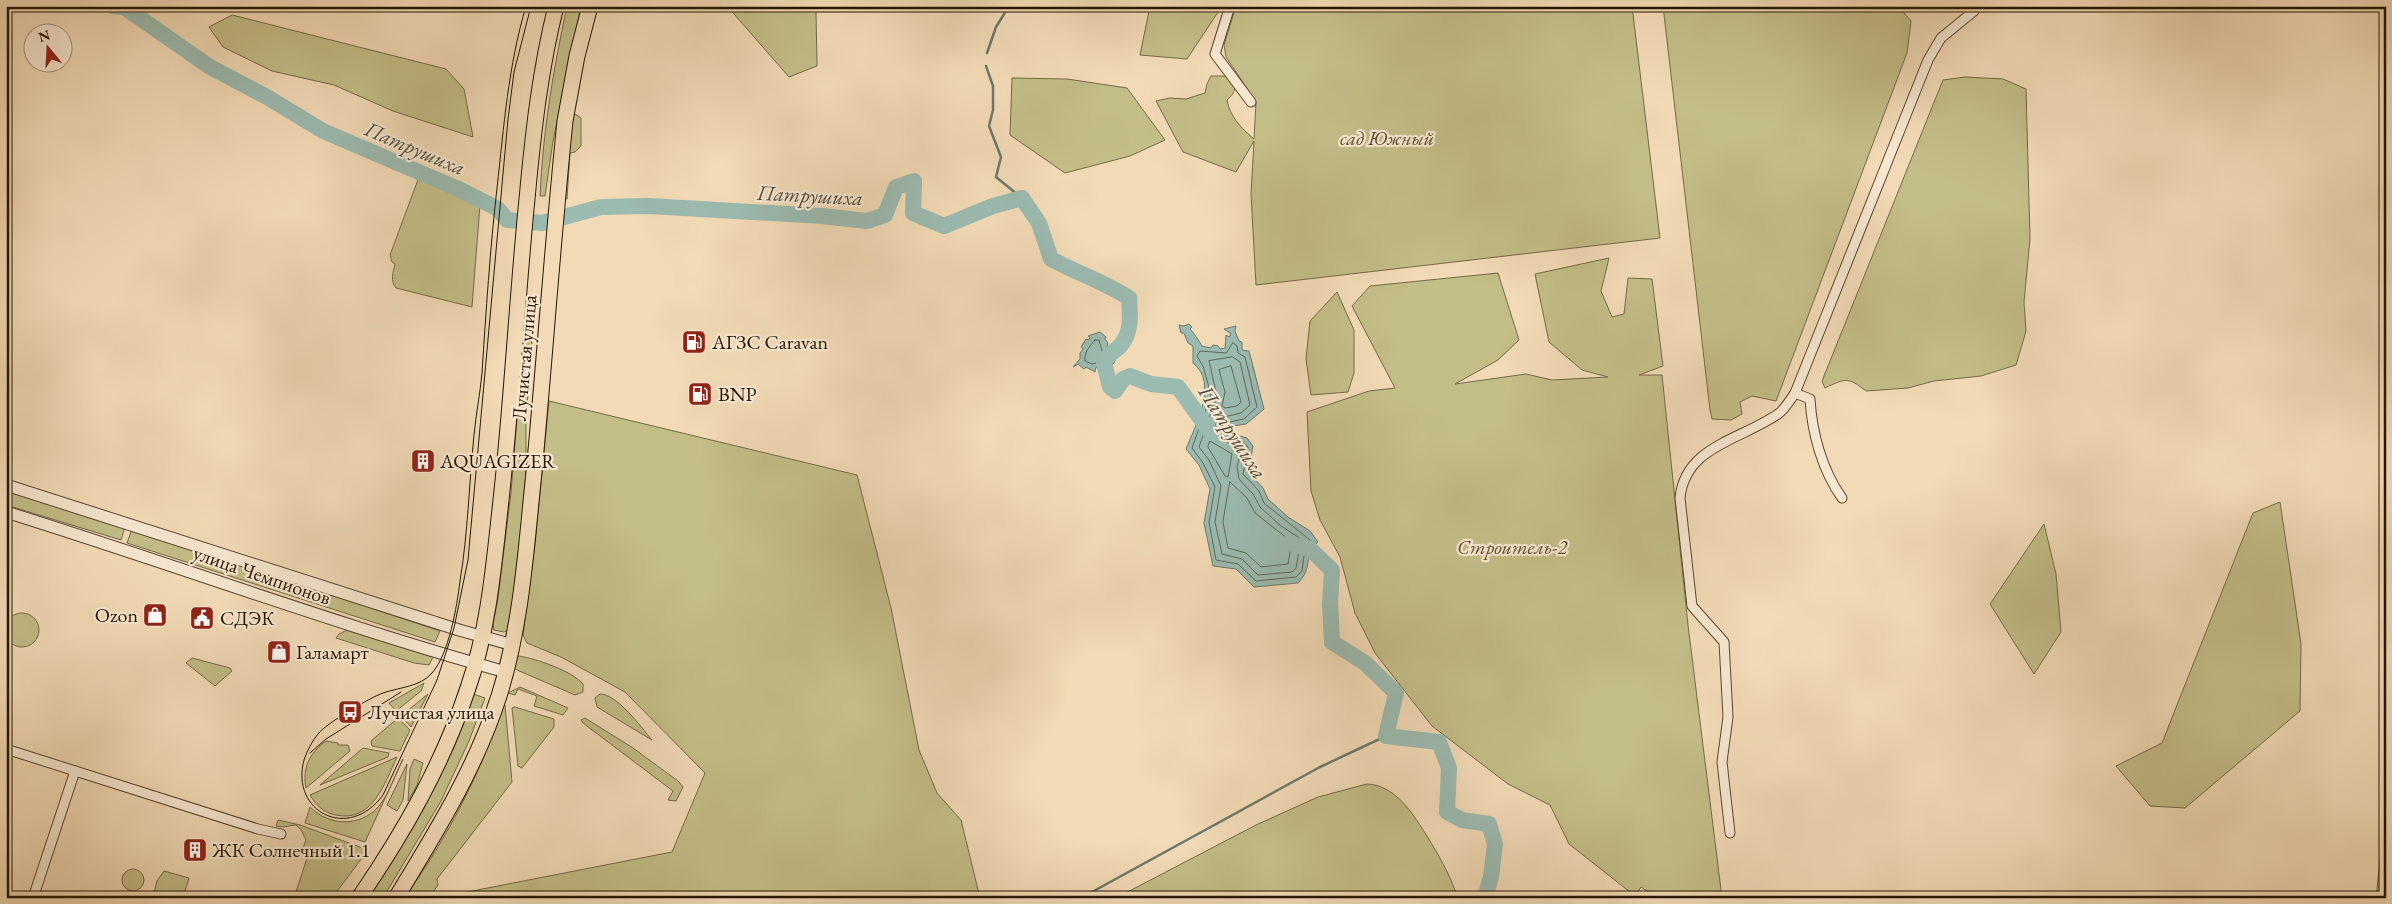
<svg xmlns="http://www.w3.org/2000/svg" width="2392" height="904" font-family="'EB Garamond',serif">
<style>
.green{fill:#c3bd88;stroke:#746a46}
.water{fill:#9bbab0;stroke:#6c786b}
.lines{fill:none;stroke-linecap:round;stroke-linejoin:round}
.shore{stroke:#60685a;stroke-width:1}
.stream{stroke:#6c786b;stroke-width:2.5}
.river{stroke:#9bbab0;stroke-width:16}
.minor-casing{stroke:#594730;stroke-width:11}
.tertiary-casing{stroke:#594730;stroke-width:13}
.primary-casing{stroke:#261603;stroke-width:17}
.minor{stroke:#f7e7d0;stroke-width:9}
.tertiary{stroke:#f7e7d0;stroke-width:11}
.primary{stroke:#f2dab6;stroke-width:15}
.tram{stroke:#261603;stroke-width:1}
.labels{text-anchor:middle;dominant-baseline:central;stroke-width:4.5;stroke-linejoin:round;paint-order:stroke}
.park-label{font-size:20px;font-style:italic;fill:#5d5032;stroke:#f7e7d0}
.poi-label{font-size:20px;fill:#261603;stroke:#f7e7d0;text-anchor:start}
.street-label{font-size:20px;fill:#261603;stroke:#f7e7d0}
.water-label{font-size:21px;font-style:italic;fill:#4f4f40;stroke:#f7e7d0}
</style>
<rect width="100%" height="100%" fill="#f2dab6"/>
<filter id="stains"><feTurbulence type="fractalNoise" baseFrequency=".004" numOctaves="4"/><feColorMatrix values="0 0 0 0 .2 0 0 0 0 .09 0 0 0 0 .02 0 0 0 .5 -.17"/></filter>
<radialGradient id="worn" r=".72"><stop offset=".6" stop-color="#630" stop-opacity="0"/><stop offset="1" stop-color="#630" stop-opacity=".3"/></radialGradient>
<!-- green -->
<g class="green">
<path d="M567,6H581L553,141L545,196H540C543,129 553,72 567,6Z"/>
<path d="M727,6H826L816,12L817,66L789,77Z"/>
<path d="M1150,6H1222L1187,59L1140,55Z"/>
<path d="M1236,6H1632L1660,238L1256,285L1251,194L1254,141L1236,172L1183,152L1156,101L1170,98L1186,99L1205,93L1207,84L1211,76H1230C1236,87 1237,91 1227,100C1230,117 1241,128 1254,139L1256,102L1226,57L1224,45Z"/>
<path d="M1663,6H1898L1911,21L1907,53L1776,401L1752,396L1740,402L1742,414L1731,420L1712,419L1710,410Z"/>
<path d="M232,15L446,69L464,89L473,137L393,111L334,85L272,71L223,47L209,27Z"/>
<path d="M1965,77L2003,79L2026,89L2030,239L2024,302L2026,331L2016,365L1981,376L1934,381L1908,388L1866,391C1848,377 1846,378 1825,388L1822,381L1943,80Z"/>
<path d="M1012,78L1067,79L1127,88L1165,140L1130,156L1065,173L1010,135Z"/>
<path d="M575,114L581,118V146L575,152L570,153L567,199H563L571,120Z"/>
<path d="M419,177L480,205L472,307L396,288C390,280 393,273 395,264L392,262L390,255Z"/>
<path d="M1609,258L1601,291L1612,317L1624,314L1628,278L1652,279L1663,366L1639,375H1662L1688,625L1722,898H1657L1641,887L1635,896L1569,844L1550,805L1508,784L1432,726L1375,653L1355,613L1340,557L1320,520L1311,491L1307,412L1369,391L1395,388L1352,306L1370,286L1498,273L1519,340L1498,360L1455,384L1526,374L1552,380L1608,377L1582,370L1549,342L1535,274Z"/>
<path d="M1337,292L1354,330V373L1348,392L1311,395L1306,359L1310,321Z"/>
<path d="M526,338H530L532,343L526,419V472L522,520L509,630L504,632L494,630L493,624L498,598L511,493L523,343Z"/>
<path d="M549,401L857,475L891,608L919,750L937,793L961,820L980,898H458L462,893L672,852L705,773L625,692L561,657L527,643L523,635L535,545Z"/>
<path d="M6,490L125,527L121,540L6,505Z"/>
<path d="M2280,502L2301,644L2300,711L2185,808L2150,806L2116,766L2162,743L2253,513Z"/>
<path d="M2044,524L2056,574L2061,632L2034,674L1990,604Z"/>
<path d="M132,529L440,631L435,642L127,543Z"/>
<circle cx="22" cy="630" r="17"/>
<path d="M347,630L433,657L429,665L414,663L336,638L339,634Z"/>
<path d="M519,656C537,659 572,671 583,684V692L575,695L517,670L514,668L515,658Z"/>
<path d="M192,658L230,668L232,671L215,686L186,663Z"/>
<path d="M424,683L421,691L396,711L389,703Z"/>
<path d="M520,687L568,708L563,715L534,706L537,696L518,689L515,695L508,693Z"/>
<path d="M428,694L411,727L401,716Z"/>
<path d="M473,694L485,698L469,741L441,801L383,898H369L425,806L454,747Z"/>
<path d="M600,694C617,694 641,727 652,740L597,707L595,698Z"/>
<path d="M503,704L505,705L512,782L437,879L438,885L429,898H404C447,839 481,773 503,704Z"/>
<path d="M515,707L554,719V727L522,768L518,766L512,708Z"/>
<path d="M398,718L410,730L400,751L372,746L371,741Z"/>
<path d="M585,718L633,748L678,781L683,787L676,801L668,800L673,791L583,723L581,720Z"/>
<path d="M326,741L338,743V745H348L350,751L306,788C302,767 310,753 326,741Z"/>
<path d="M363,748L389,753L388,757L320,785Z"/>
<path d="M397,757C385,782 373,823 336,815C324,813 316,805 310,795Z"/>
<path d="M403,759L365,842L305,823L310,807C331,828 365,827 382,802C391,789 396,773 403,759Z"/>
<path d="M414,759L423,763L417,785L408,801L410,769Z"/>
<path d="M407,764L403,800L397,811L387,805Z"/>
<path d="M1367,784C1382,784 1397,795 1406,806C1420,822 1454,878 1457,898H1116L1256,825L1318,797Z"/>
<path d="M2386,803V898H2376Z"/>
<path d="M278,820L300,825L368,850L332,898H294L308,855L303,848L306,840L301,830L296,825L282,827L276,826Z"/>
<circle cx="133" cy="880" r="11"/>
<path d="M164,871L189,878L183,898H173L154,893L157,881Z"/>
</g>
<!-- water -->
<g class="water">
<path d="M1189,324L1192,327L1190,329C1192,330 1201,344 1202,346L1211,348L1213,345L1218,346L1220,349L1225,348L1226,335L1229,337L1231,334L1224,329L1236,326L1235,331L1239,341L1242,342V350L1249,351L1264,409L1246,424L1226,427L1232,434L1247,438L1253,446L1248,472L1263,488L1268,499L1288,517L1310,531L1318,542C1302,556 1314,567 1298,583L1254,587L1236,569L1213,566L1204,523L1210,489L1199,465L1186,449C1195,426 1219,383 1193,363V346L1188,343L1184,333H1181L1179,325L1184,326Z"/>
<path d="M1100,332L1106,337L1105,339L1108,343L1106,350L1110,353V360L1116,353L1117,355L1114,363L1106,371L1109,375L1105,376L1102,368L1096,367L1095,372L1086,367L1084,369L1078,364L1073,367L1080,359V353L1083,349L1081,347L1086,339L1089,340L1090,337L1088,336Z"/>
</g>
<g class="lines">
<!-- shore -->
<g class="shore">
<path d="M1095,340H1099L1105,361L1092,364L1085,361C1084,352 1089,347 1095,340Z"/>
<path d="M1233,343L1237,346L1238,353L1245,357L1257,407L1244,419L1225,423L1222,430C1230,442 1241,437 1248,447L1243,474L1259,491L1264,503L1310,540L1305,548L1302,571L1296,577L1256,581L1238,564L1216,560L1209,522L1215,487L1203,463L1192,448L1211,395L1203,366L1197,356L1200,351L1226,353Z"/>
<path d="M1233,357L1240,362L1250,405L1241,413L1220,418C1204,436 1230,443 1241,449L1237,467L1239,479L1253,494L1260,507L1281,526L1301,539L1296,568L1292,572L1258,575L1242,559L1222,554L1215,522L1221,486L1209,460L1199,447L1217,396L1209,361Z"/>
<path d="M1231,366L1241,402L1237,406L1225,408L1222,406L1225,392L1219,370Z"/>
<path d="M1210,441L1232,454L1228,477L1225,476L1208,447Z"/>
<path d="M1230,482L1247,498L1255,513L1292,542L1288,564L1261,567L1246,553L1228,548L1223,522Z"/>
</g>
<!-- stream -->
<g class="stream">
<path d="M987,53L996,27L1006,11L1003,6"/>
<path d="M986,66L993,86V110L989,126L1001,157L996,177L1022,198"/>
<path d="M1081,898L1320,767L1386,736"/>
</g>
<!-- river -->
<g class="river">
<path d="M112,6L124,7L210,67L267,97L323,131L463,191L498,209L507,220L542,223L601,207L649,206L822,216L867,221L885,215L896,187L914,181L913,213L944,226L993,206L1022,198L1039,223L1051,259C1077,273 1105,282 1129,298C1130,314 1132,332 1121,345C1114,353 1111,350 1104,363L1110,387L1115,391L1123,379L1130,376L1151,384L1178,387L1211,433"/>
<path d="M1289,543L1310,549L1332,570L1330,604L1332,642L1365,663L1396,693L1386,736L1439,742L1449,768L1447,812L1462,820L1489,824L1495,844L1491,877L1485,898"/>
</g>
<defs>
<g id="minor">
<path d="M1230,6L1215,54L1251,102"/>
<path d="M1795,393L1810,399C1812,433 1822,470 1842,498"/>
<path d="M6,749L258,829L281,834"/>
<path d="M1730,833L1722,762L1728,717L1724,642L1692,606L1680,498C1685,446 1741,440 1778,414C1785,409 1790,400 1795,393L1928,60L1941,38L1974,11L1976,6"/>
<path d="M33,898L75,771"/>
</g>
<g id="tertiary">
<path d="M6,485L459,630L513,645"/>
<path d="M6,512C173,564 337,625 506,672"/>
</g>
<g id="primary">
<path d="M359,898C404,832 443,764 468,688C489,628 494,563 501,500C512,400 517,299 527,199C533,134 540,70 556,6"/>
<path d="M396,898C435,834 476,768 499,696C522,623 526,548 534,472C545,355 553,238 565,121L577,56L590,6"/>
</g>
</defs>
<!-- minor casing -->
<use href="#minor" class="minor-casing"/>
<!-- tertiary casing -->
<use href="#tertiary" class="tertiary-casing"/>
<!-- primary casing -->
<use href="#primary" class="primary-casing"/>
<!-- minor -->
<use href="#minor" class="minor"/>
<!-- tertiary -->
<use href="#tertiary" class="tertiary"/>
<!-- primary -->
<use href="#primary" class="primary"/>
<!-- tram -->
<g class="tram">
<path d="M526,6C508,67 504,126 497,188C490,250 486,311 482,373C480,394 476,414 474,435C469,484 468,533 460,581C457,606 449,654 432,673C420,687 400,687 383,693C371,697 325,724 318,734C312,741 307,751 304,760C290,812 349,842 383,795L437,680L454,628L468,560L508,119L514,72L531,6"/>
<path d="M310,753L326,739L401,692"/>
</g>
</g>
<!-- icons -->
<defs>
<symbol id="fuel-square" viewBox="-11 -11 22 22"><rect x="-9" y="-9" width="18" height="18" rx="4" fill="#8f2418" stroke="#f7e7d0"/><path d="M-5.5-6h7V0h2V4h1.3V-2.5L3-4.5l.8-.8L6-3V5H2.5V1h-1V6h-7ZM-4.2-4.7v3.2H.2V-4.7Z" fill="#fff"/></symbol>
<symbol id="building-square" viewBox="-11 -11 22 22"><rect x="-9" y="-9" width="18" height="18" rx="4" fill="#8f2418" stroke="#f7e7d0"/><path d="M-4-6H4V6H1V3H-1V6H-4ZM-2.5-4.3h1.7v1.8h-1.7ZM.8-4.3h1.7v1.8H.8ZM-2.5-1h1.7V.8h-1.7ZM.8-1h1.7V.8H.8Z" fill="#fff"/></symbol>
<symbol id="shop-square" viewBox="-11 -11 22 22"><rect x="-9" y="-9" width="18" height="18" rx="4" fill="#8f2418" stroke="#f7e7d0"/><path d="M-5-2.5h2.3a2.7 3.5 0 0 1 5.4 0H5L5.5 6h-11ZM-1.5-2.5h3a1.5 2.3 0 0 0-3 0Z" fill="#fff"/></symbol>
<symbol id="civic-square" viewBox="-11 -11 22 22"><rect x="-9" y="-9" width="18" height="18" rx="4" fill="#8f2418" stroke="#f7e7d0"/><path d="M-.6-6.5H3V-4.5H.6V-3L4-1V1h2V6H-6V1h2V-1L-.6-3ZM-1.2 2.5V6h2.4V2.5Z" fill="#fff"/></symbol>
<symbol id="bus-square" viewBox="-11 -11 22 22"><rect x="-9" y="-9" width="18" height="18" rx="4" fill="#8f2418" stroke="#f7e7d0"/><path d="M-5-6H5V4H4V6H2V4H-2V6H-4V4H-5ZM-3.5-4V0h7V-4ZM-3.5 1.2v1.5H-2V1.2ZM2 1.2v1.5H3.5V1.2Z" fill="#fff"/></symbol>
</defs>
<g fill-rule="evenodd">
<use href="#fuel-square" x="680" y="328" width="28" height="28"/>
<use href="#fuel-square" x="686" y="380" width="28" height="28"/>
<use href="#building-square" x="409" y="447" width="28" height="28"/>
<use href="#shop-square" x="141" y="601" width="28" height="28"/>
<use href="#civic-square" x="188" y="604" width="28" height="28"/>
<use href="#shop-square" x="265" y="638" width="28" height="28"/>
<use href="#bus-square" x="336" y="698" width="28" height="28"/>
<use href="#building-square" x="181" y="836" width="28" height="28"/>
</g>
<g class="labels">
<!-- park labels -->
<g class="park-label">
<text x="1387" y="138">сад Южный</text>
<text x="1512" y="547">Строитель-2</text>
</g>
<!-- poi labels -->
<g class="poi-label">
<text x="712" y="342">АГЗС Caravan</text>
<text x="718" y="394">BNP</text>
<text x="440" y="461">AQUAGIZER</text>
<text x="138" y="615" text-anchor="end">Ozon</text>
<text x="220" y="618">СДЭК</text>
<text x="296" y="652">Галамарт</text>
<text x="368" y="712">Лучистая улица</text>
<text x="212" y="850">ЖК Солнечный 1.1</text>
</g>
<!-- street labels -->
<g class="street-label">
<text transform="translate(524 358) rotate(-85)">Лучистая улица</text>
<text transform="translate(262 575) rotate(19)">улица Чемпионов</text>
</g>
<!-- water labels -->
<g class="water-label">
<text transform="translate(415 148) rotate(23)">Патрушиха</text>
<text transform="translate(810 195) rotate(3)">Патрушиха</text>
<text transform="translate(1233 432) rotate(57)">Патрушиха</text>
</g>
</g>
<!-- margin -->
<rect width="2392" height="904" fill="none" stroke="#f2dab6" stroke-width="25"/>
<rect x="8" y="8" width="2377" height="889" fill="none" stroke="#261603" stroke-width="2.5"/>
<rect x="12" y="12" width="2367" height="879" fill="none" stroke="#261603"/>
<!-- north arrow -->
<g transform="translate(48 48) rotate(342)"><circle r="24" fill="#f7e7d0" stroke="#a3937e"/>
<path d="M0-4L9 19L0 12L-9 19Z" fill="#8f2418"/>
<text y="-8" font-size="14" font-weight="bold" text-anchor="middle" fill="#261603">N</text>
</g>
<rect width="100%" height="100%" filter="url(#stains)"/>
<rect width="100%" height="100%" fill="url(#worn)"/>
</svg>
